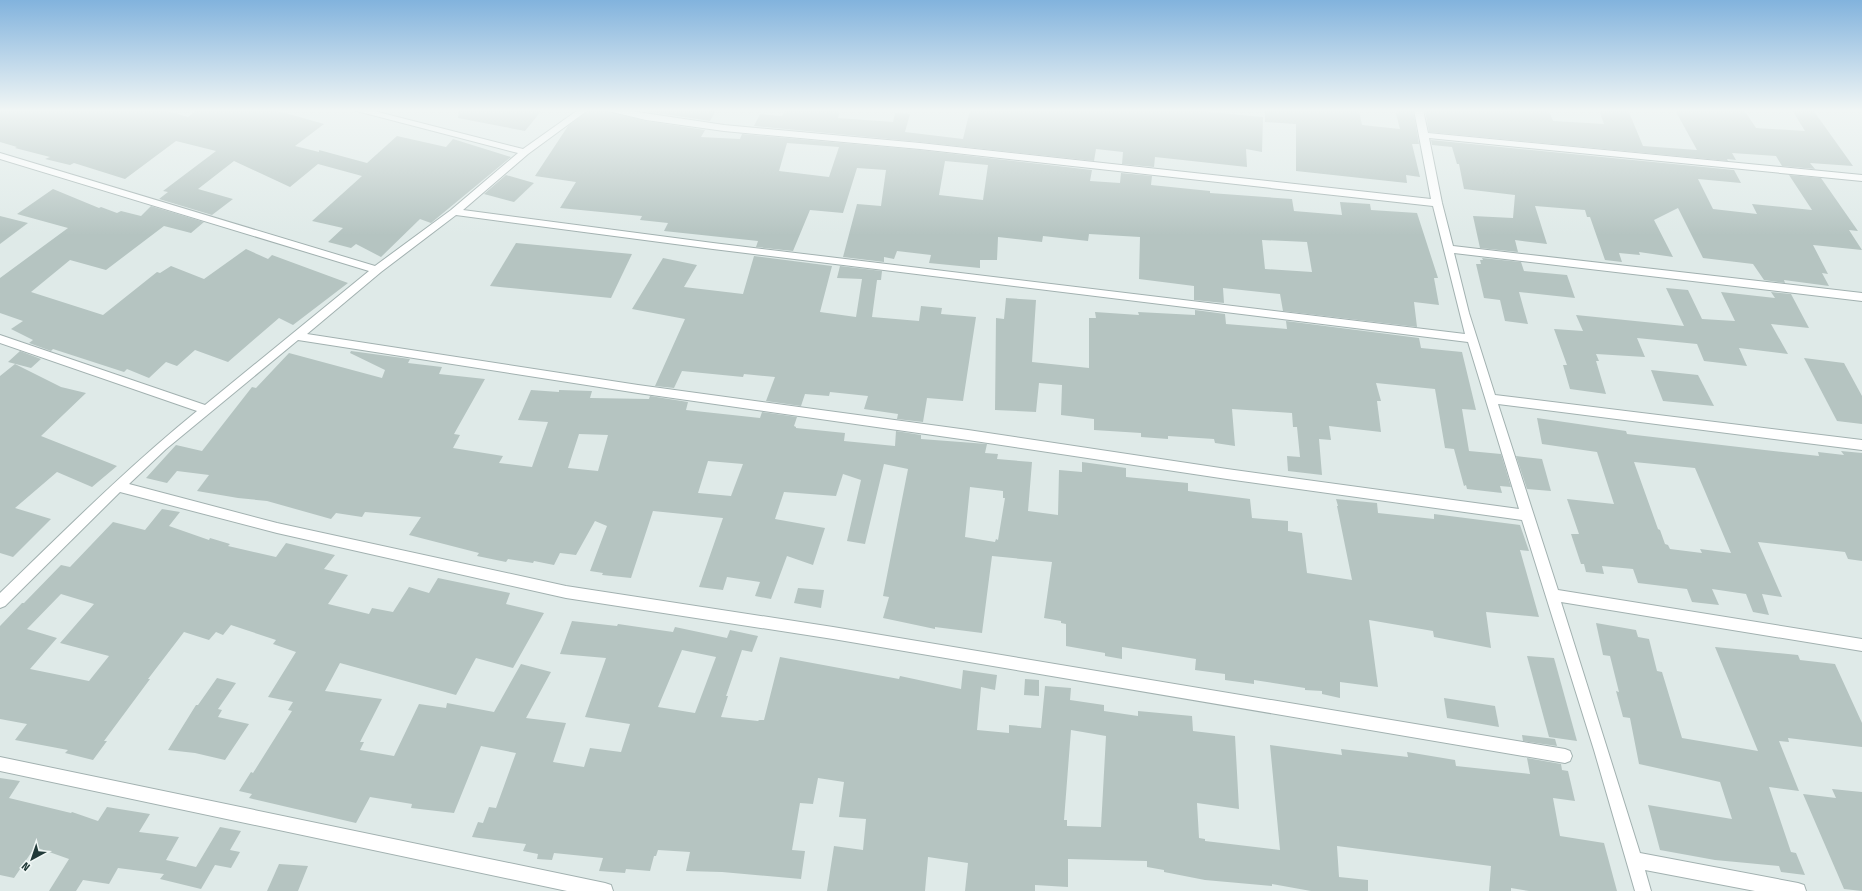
<svg xmlns="http://www.w3.org/2000/svg" width="1862" height="891" font-family="'Fira Sans Condensed',sans-serif">
<style>
.building{fill:#b5c4c1;fill-rule:evenodd}
.lines{fill:none;stroke-linecap:round;stroke-linejoin:round}
.minor-casing{stroke:#a2b1b0;stroke-width:2}
.minor{fill:#fff;fill-rule:evenodd}
</style>
<rect width="100%" height="100%" fill="#dfeae8"/>
<!-- building -->
<g class="building">
<path d="M0,110H163L188,117L197,110H275L324,124L295,146L319,152V150L367,163L397,136L446,147L453,139L511,157L431,223L420,219L381,257L356,244L351,248L328,242L343,228L312,221L362,176L318,164L290,187L234,161L198,189L233,199L212,215L159,199L168,192L163,191L216,151L176,141L125,179L74,163L70,165L45,159L50,157L15,148L17,147L0,142Z"/>
<path d="M459,110H542L525,131L458,118Z"/>
<path d="M589,110H603L646,121L705,130L701,137L740,139L742,134L920,150L1092,170L1090,181L1120,183L1121,173L1152,176L1151,185L1210,191V193L1292,199L1294,211L1342,215L1340,202L1370,204L1371,210L1417,213L1438,278H1434L1439,305L1414,302L1417,327L1283,311L1280,294L1223,288L1224,303L1194,300V286L1139,279L1140,237L1089,234L1088,241L1043,236L1042,242L998,237L997,260H980V268L929,263L931,255L897,251L894,259L884,257V262L843,257L857,204L881,206L886,170L857,168L843,213L810,210L793,251L756,247L758,241L664,231L668,223L640,220L642,216L560,208L576,182L535,176L568,126ZM787,143L839,147L829,177L779,171ZM945,161L988,165L983,200L939,195ZM1262,240L1307,242L1312,272L1265,269Z"/>
<path d="M637,110H716L710,121Z"/>
<path d="M785,110H840L838,118L893,122L895,113L910,114L905,132L963,139L970,110H1209V112L1263,117L1262,152L1246,149L1247,167L1155,157L1154,167L1122,164L1123,152L1096,149L1094,161L920,142L754,126L760,114L782,116Z"/>
<path d="M1265,110H1359L1362,125L1400,129L1395,110H1413L1419,144H1412L1420,177L1406,175L1407,183L1296,171V124L1265,122Z"/>
<path d="M1425,110H1537L1549,111L1553,121L1604,124L1599,110H1628L1643,146L1697,150L1675,110H1744L1756,128L1805,131L1792,110H1813L1853,166L1810,163L1815,169L1782,166L1776,156L1732,153L1736,160L1727,159L1728,161L1429,132Z"/>
<path d="M1431,140L1734,170L1741,183L1698,179L1713,209L1757,214L1752,204L1812,210L1789,175L1821,178L1858,231L1849,230L1862,250L1813,245L1828,274L1822,273L1829,286L1784,280L1785,283L1764,280L1753,264L1703,258L1678,208L1654,220L1673,257L1639,252L1640,255L1619,253L1622,262L1605,260L1590,217H1587L1585,210L1535,206L1547,244L1515,240L1518,252L1480,248L1473,216L1513,218L1515,195L1464,189L1459,164H1457L1452,147L1432,145Z"/>
<path d="M506,175L534,183L514,202L484,194Z"/>
<path d="M53,189L99,208L101,207L117,213L121,211L141,216L151,206L204,222L191,233L164,226L106,270L70,260L31,292L103,315L157,272L160,273L171,266L204,279L246,249L268,259L272,255L348,283L293,325L279,318L228,362L195,350L177,366L166,362L149,378L127,369L124,372L53,349L51,351L29,343L33,340L11,329L23,321L0,313V278L68,228L17,214Z"/>
<path d="M0,216L28,223L0,244Z"/>
<path d="M516,243L632,254L611,298L490,286Z"/>
<path d="M754,256L832,266L820,312L856,317L862,279L837,278L840,266L882,271L881,280H877L872,317L919,321L921,306L942,308L941,314L976,317L963,401L927,398L923,422L897,419L898,414L864,409L868,396L830,392L829,396L805,394L801,406L766,401L775,377L744,374L743,377L682,371L674,388L655,386L685,319L632,309L663,258L697,265L684,287L743,294Z"/>
<path d="M1482,258L1521,262L1524,271L1567,275L1575,298L1519,292L1528,324L1505,321L1500,300L1484,298L1476,264H1481L1480,260H1483Z"/>
<path d="M1666,288L1688,290L1702,319L1735,321L1721,292L1775,298L1771,292L1791,294L1809,328L1771,324L1788,354L1739,348L1747,366L1704,361L1697,344L1637,338L1645,357L1596,354L1599,361H1596L1606,394L1570,389L1563,365H1567L1554,329L1583,331L1576,315L1684,326Z"/>
<path d="M1006,298L1036,300L1032,362L1089,368V318H1096L1095,312L1139,315L1138,312L1195,315V310L1225,314L1226,324L1287,329L1286,321L1419,338L1421,348L1462,352L1476,410L1462,409L1469,451L1501,454L1511,487L1500,486L1502,493L1467,489L1466,485L1464,486L1454,449L1445,448L1435,389L1376,383L1381,401H1377L1381,432L1329,426L1331,440L1319,439L1322,475L1288,471L1287,456L1300,457L1297,427H1293L1292,413L1232,409L1235,446L1215,443L1214,439L1168,436V439L1141,437V433L1094,430V419L1061,415L1062,385L1039,383L1036,412L995,410L996,318L1004,319Z"/>
<path d="M20,351L41,359L31,368L8,362Z"/>
<path d="M351,351L410,359L408,363L442,367L439,374L485,379L454,434L460,435L453,448L503,456L499,463L532,467L548,422L518,420L531,390L559,392V390L592,391L590,398L649,399L650,396L688,402L686,410L760,418L762,412L797,417L794,426L796,427V428L845,433L844,441L895,446L896,431L921,435V439L987,444L985,453L998,454L997,459L1032,462L1028,511L1058,515L1059,470L1082,472V462L1126,468V477L1188,483V491L1250,499L1252,518L1288,521V531L1302,533L1307,573L1352,580L1337,506H1338L1336,499L1377,503L1378,513L1434,519V514L1520,525L1529,551L1520,550L1539,617L1486,612L1491,648L1434,637L1433,631L1369,620L1378,687L1340,682V698L1322,694V691L1305,690V688L1254,680V684L1225,680V674L1195,670L1196,659L1122,647V659L1105,656V653L1066,646V624L1061,623V621L1044,618L1052,562L992,556L982,633L935,627V629L883,618L889,597L883,596L908,469L884,464L865,544L847,541L861,480L843,474L836,496L784,492L775,519L825,528L813,565L787,556L771,599L755,596L760,582L727,577L723,590L699,587L723,518L653,511L631,578L602,575L603,573L590,571L607,526L595,521L576,555L560,553L554,565L534,561L533,563L508,559L506,562L477,556L479,553L409,535L421,517L365,512L362,517L336,513L331,519L267,501L238,498L197,491L209,475L177,471L167,483L146,478L176,445L202,451L252,387L256,388L289,353L382,378L385,370L350,353ZM579,434L608,435L598,471L568,468ZM708,461L743,464L731,496L698,493ZM970,487L1003,491V498H1005L998,540L996,539L995,542L965,537Z"/>
<path d="M1804,358L1844,363L1862,396V424L1837,421Z"/>
<path d="M15,364L61,387L86,393L41,436L117,466L92,487L57,472L15,508L51,519L13,557L0,553V376Z"/>
<path d="M1651,370L1698,375L1714,406L1663,401Z"/>
<path d="M1537,418L1626,431L1627,434L1756,449L1819,456L1818,452L1844,455L1841,451L1862,453V561L1848,559L1845,552L1758,542L1782,597L1762,594L1769,615L1753,612L1746,594L1712,589L1719,605L1692,602L1687,589L1638,583L1633,569L1602,566L1604,574L1586,572L1584,564H1581L1571,534H1579L1567,499L1614,504L1597,452L1542,444ZM1634,462L1695,468L1731,553L1700,549L1702,553L1670,549L1668,545L1665,544L1660,530L1658,529Z"/>
<path d="M1516,456L1542,459L1551,491L1527,489Z"/>
<path d="M162,509L180,512L169,526L209,540L210,538L230,544L228,546L276,557L286,543L335,555L324,569L348,575L328,604L369,614L372,608L393,612L409,587L429,593L438,578L510,593L506,604L544,613L513,668L476,658L456,695L340,663L325,691L382,699L360,742H364L360,750L394,756L419,704L446,708L447,703L494,712L521,664L551,672L526,718L566,723L553,762L584,767L590,748L621,752L630,724L585,717L606,658L560,654L572,621L617,626L618,624L673,632L675,627L727,638L730,630L758,636L752,652L742,650L726,696H728L721,717L758,721L759,720H764L780,657L899,679L900,676L961,689L963,670L997,675L995,690L981,687L977,730L1009,733V725L1041,728L1045,686L1071,688L1070,700L1104,705V711L1138,716V711L1192,716L1193,731L1235,736L1239,809L1197,803L1199,838L1205,839V841L1280,850L1270,745L1342,755L1341,749L1408,757L1407,752L1455,760L1456,766L1530,774L1527,758L1561,764L1562,770L1568,771L1575,801L1553,798L1560,836L1604,843L1617,891H1529L1511,888V891H1489L1491,866L1337,846L1339,877L1368,880V891H1311L1272,884V886L1205,880L1164,872V870L1147,867V861L1068,859V887L1035,885V891H965L968,863L928,857L925,891H827L834,846L863,850L866,819L839,817L844,782L818,778L813,804L800,803L792,850L805,851L801,879L722,872L686,871L690,852L658,850L656,856H654L650,871L626,869L625,873L599,871L603,858L554,853L552,860L537,859L538,854L523,851L526,844L472,837L478,822L483,823L489,807L496,808L516,753L481,746L454,813L411,808L412,804L370,797L356,823L249,798L252,794L239,791L251,772L253,773L292,711L288,710L293,702L268,697L296,652L273,644L276,640L231,625L223,635L216,632L209,640L184,632L148,679H150L104,741H107L93,760L65,753L68,750L15,740L27,724L0,719V626L22,603H24L61,565L70,567L113,522L145,530ZM61,594L94,604L60,643L109,656L89,681L30,669L57,638L27,629ZM682,650L716,657L695,713L658,707ZM1071,730L1106,736L1101,827L1067,826V820H1064Z"/>
<path d="M798,588L824,590L821,608L794,603Z"/>
<path d="M1596,623L1636,630L1638,637L1649,639L1657,671L1662,672L1682,738L1758,751L1715,647L1798,655L1800,660L1835,664L1862,723V747L1788,738L1789,742L1779,741L1799,791L1769,787L1791,852L1796,853L1805,875L1781,872L1779,866L1715,860L1660,850L1648,805L1732,819L1720,782L1639,764L1630,718L1623,717L1616,691L1619,692L1610,656L1603,655Z"/>
<path d="M1527,656L1554,658L1577,741L1549,737Z"/>
<path d="M217,678L236,683L218,709L222,710L218,717L249,724L225,760L195,753L168,750L196,705H198Z"/>
<path d="M1025,679L1039,680V696L1024,695Z"/>
<path d="M1444,698L1495,706L1499,727L1447,718Z"/>
<path d="M1522,735L1555,739L1557,746L1523,741Z"/>
<path d="M0,778L20,781L9,798L71,813L72,812L98,821L107,807L150,814L139,832L179,837L166,860L196,867L220,827L241,831L230,850L240,852L231,868L215,865L201,889L160,879L164,874L118,868L109,884L83,880L76,891H49L69,859L35,847L14,878L0,875Z"/>
<path d="M1832,789L1862,792V891L1844,889L1803,794L1836,798Z"/>
<path d="M279,864L308,866L298,891H267Z"/>
</g>
<g class="lines">
<defs>
<g id="minor">
<path d="M353,110H370L523,149L578,110H588L528,154L463,210L713,243L1465,334L1433,206L920,149L724,131L646,120L604,110H624L724,125L920,143L1431,199L1414,110H1423L1428,133L1862,175V181L1429,138L1442,203L1453,246L1862,293V301L1454,253L1469,313L1495,395L1862,440V450L1498,404L1558,590L1862,639V651L1561,602L1640,853L1798,883L1804,885L1806,891H1755L1645,870L1651,891H1635L1594,750L1522,520L1227,479L968,440L638,393L298,340L166,449L129,484L277,523L566,586L833,627L1565,749L1570,751L1572,756L1570,761L1565,763L833,639L566,598L277,533L120,492L5,606L0,608V593C64,531 127,468 197,411L0,343V335L205,405L369,271L0,159V153L375,266L451,210L518,153ZM456,215L713,249L1468,342L1519,509L1227,469L968,430L638,385L307,334L381,272Z"/>
<path d="M0,757L605,883L611,885L613,891H567L0,771Z"/>
</g>
</defs>
<!-- minor casing -->
<use href="#minor" class="minor-casing"/>
<!-- minor -->
<use href="#minor" class="minor"/>
</g>
<!-- sky -->
<linearGradient id="sky" x2="0" y2="1"><stop stop-color="#82b3dd"/><stop offset="0.47" stop-color="#f1f6f5"/><stop offset="1" stop-color="#f1f6f5" stop-opacity="0"/></linearGradient>
<rect width="1862" height="235" fill="url(#sky)"/>
<!-- north arrow -->
<g transform="translate(32 859) rotate(220)" stroke="#f0f7f5" stroke-width="3" paint-order="stroke">
<path d="M0-3L7 15L0 10L-7 15Z" fill="#213938"/>
<text y="-6" font-size="11" font-weight="bold" text-anchor="middle" fill="#213938">N</text>
</g>
</svg>
